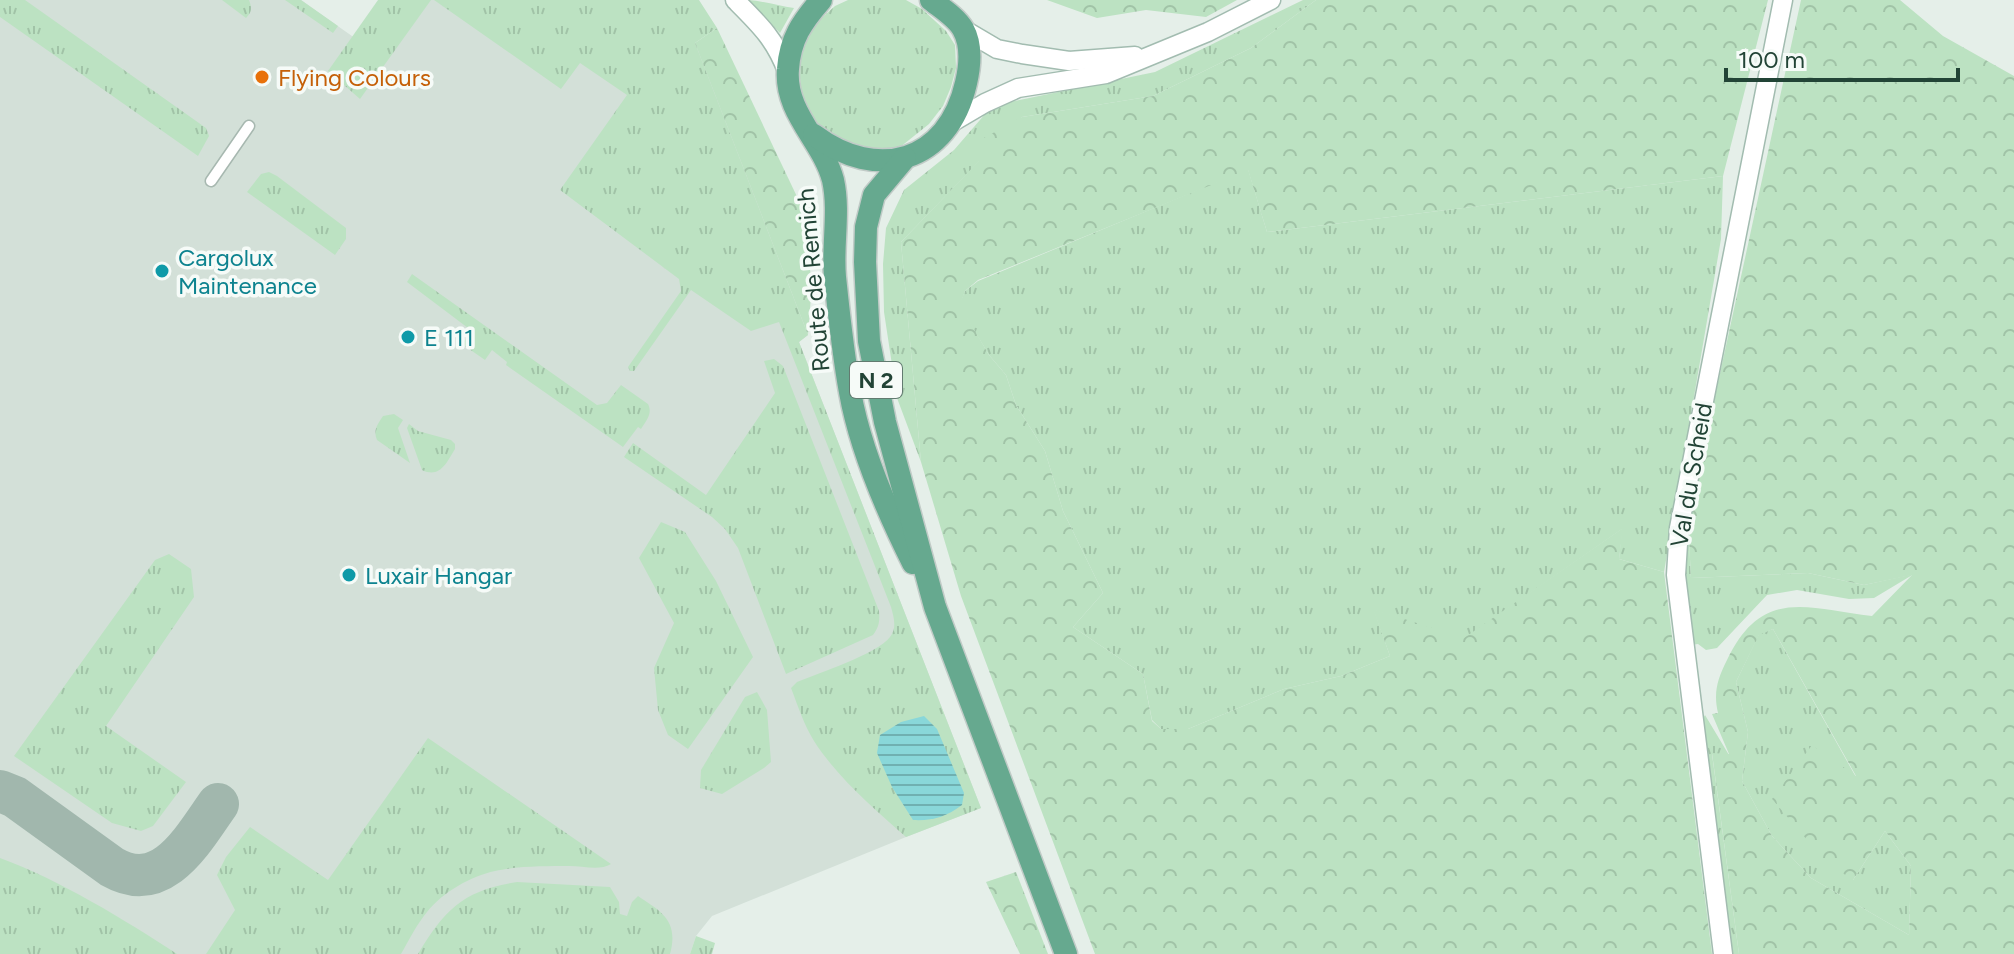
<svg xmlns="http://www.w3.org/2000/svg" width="2014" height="954" font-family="Figtree,sans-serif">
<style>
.built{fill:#d3e0d8}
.grass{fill:url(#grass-tufts)}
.forest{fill:url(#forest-crowns);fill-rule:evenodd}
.water{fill:url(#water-rules)}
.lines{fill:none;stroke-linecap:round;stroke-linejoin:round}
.taxiway{stroke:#a1b7ad;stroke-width:42}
.pedestrian-casing{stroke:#a7b8b0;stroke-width:13}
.secondary-casing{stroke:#a2bcb0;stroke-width:21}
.primary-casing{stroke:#c1cbc7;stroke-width:25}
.pedestrian{stroke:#fff;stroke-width:10}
.secondary{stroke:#fff;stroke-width:18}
.primary{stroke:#66a98f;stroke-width:22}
.food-dot{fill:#e8710a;stroke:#f6fbf8;stroke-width:3}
.culture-dot{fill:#0f9aa8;stroke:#f6fbf8;stroke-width:3}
.labels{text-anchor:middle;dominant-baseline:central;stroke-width:7;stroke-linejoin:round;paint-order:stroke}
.shield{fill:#f6fbf8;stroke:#627b70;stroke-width:2}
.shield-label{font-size:22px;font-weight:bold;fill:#224436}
.food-label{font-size:24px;fill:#c56008;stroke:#f6fbf8;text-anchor:start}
.culture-label{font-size:24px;fill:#0d838f;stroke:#f6fbf8;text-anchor:start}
.street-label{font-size:24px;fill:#224436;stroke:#f6fbf8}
</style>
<defs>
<pattern id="grass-tufts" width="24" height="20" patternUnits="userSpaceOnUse" patternTransform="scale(2)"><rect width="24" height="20" fill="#bce2c2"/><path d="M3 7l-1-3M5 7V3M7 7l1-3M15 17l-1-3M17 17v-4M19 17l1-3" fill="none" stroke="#a1c3a7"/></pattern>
<pattern id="forest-crowns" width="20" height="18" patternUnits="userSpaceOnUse" patternTransform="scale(2)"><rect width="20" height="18" fill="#bce2c2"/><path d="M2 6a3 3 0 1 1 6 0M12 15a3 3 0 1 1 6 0" fill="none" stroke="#a1c3a7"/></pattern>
<pattern id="water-rules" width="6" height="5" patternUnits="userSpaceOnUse" patternTransform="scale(2)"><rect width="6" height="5" fill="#89d7d9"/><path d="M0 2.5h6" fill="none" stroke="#70b0b1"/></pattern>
</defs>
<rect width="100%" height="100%" fill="#e5efe9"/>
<!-- built -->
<path class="built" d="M0,0H301L359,41L388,0H679L808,335L799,342L981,808L906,837L712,916L696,936L690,954H0Z"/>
<!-- grass -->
<g class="grass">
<path d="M0,0H25L206,128L209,136L198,156L0,17Z"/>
<path d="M222,0H249C252,8 252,12 246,18Z"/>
<path d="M285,0H301L338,26L333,33Z"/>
<path d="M378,0H431L360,99L328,71Z"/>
<path d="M434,0H699L717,28L695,43L808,335L799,342L981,808L906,837C873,808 837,777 814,741C804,725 798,706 791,688L797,682C819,673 877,654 890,637C897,628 894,618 891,607L779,322L751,331L691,290L634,371H630L628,367L681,291L679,279L560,190L627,95L580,63L561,89Z"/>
<path d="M748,0C763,1 779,6 794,8L780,33Z"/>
<path d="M848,0H906L922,9L946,31L955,45L956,68L951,87L943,106L929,124L899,148L865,154L824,132L809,113L801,90L799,66L805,43L817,22L835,6Z"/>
<path d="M1303,0H1316L1251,48L1153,96L1022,117L901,242L921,462L897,398L884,312L883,264L886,228L904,190L954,150L986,113L1005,103L1155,72Z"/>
<path d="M1248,169L1267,232L1723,176L1721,239L1664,572L1619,559L1622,529L1464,639L1374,610L1390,656L1341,676L1284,689L1188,729H1161L1152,720L1143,674L1073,627L1103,593L1063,511L1045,451L1016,405L1006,375L989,355L959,305L965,291L978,281Z"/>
<path d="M269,172L277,176L346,228V239L335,255L247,192L261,174Z"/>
<path d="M412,274L597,405L607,403L621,385L648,404C653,414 646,421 641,429L638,427L623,447L506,365L507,362L492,350L485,360L462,344L472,331L407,282Z"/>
<path d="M774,359L783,366L879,611C880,621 879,627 873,635L786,674L738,548L725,529L712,517L624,457L633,443L706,495L775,393L764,361Z"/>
<path d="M394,414L403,420L398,428L410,463L377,440C373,430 377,425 383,416Z"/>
<path d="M409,424L418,431L451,440L455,444V449C447,462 440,479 422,470L407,428Z"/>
<path d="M1688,521L1691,578L1808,573L1864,585L1914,574L1874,598L1849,599L1797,590L1767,595L1717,648L1706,650L1698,644L1691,645L1683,574Z"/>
<path d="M661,522L685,532L716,581L753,657L688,749L668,735L658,710L654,668L674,623L639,558Z"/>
<path d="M169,554L191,569L194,597L106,726L186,782L153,826L141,831L112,823L14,756L155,560Z"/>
<path d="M1773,629L1857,779L1853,880L1885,831L1911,866L1909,935L1811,878L1772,836L1742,781L1748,732L1736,682L1759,634Z"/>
<path d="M757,692L767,710L771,762L764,768L722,794L700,788L701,770L745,697Z"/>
<path d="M1705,715L1729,755L1712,754L1739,954H1733L1701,722Z"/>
<path d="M428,738L611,864C600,871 583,866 569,866C547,866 516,866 495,871C471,876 443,892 427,912C417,924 409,940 401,954H206L235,910L217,875L226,857L250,827L328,880Z"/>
<path d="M0,858C58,879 125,920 177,954H0Z"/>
<path d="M517,882L610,887L619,902L620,914L627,916L632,902L638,896C662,912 679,921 670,954H418C445,909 464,890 517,882Z"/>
<path d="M696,936L715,943L712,954H690Z"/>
</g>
<!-- forest -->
<g class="forest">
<path d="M1047,0H1237L1206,17L1146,10L1097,18Z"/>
<path d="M1316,0H1768L1723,176L1267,232L1248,170L978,280L965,291L960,305L989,355L1006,375L1016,405L1045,451L1063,511L1103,593L1073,627L1143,674L1152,721L1161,729H1188L1284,689L1341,676L1390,656L1373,609L1464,638L1623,528L1619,559L1664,572L1712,954H1095L961,596L921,462L901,242L979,161L982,139L1022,117L1153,96L1251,48Z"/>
<path d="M1801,0H1900L1943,36L2014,76V954H1739L1712,753L1729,754L1712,714L1718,713C1713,692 1718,678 1727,660C1762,587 1806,608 1872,616L1912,575L1864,585L1808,573L1691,578L1688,521ZM1773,629L1856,776L1812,745L1772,799L1826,862L1853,880L1885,831L1911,866L1909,935L1811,878L1772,836L1742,781L1748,732L1736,682L1759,635Z"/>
<path d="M717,28L800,203L812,283L808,335L695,43Z"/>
<path d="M1016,872L1048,954H1020L986,882Z"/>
</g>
<!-- water -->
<path class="water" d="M924,716L937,729L964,793L962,805C946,817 932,821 913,820L892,787L877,753L880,735L901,722Z"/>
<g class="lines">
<!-- taxiway -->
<path class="taxiway" d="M0,791L15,797L112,867C163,896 193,839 218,804"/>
<defs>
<path id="pedestrian" d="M211,181L249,126"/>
<g id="secondary">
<path d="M735,0C759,24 775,39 787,71"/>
<path d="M963,29L997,49L1022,54L1069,61L1135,56"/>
<path d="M951,123L985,103L1018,88L1106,74L1208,32L1271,0"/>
<path d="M1723,954L1676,575L1679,528L1783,0"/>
</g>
<g id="primary">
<path d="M821,0C802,22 790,39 788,69C784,113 823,141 833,180C840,212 832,245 835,277C839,315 843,354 850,392C860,449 887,511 913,563"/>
<path d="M814,135C877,182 948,163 966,83C970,66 972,45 963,29C956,17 941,8 931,0"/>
<path d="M905,158L874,195L866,227L865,262L869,341L885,422L935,607L1066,954"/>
</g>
</defs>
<!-- pedestrian casing -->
<use href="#pedestrian" class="pedestrian-casing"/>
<!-- secondary casing -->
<use href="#secondary" class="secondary-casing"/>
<!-- primary casing -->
<use href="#primary" class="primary-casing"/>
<!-- pedestrian -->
<use href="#pedestrian" class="pedestrian"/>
<!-- secondary -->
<use href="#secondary" class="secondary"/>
<!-- primary -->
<use href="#primary" class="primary"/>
</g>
<!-- markers -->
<circle class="food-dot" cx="262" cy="77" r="8"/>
<g class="culture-dot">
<circle cx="162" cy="271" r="8"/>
<circle cx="408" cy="337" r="8"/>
<circle cx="349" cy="575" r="8"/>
</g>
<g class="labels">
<!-- shield labels -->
<rect class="shield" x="850" y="362" width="52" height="36" rx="6"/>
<g class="shield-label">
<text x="876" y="380">N 2</text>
</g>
<!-- food labels -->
<g class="food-label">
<text x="278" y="77">Flying Colours</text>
</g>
<!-- culture labels -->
<g class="culture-label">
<text x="178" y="257">Cargolux<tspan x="178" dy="28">Maintenance</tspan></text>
<text x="424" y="337">E 111</text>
<text x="365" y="575">Luxair Hangar</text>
</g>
<!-- street labels -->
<g class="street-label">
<text transform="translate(813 280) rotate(-95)">Route de Remich</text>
<text transform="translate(1691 475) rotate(-80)">Val du Scheid</text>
</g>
</g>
<!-- scale -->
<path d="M1726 68v12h232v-12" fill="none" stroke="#224436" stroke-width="4"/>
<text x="1738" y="68" font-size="24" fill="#224436" stroke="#f6fbf8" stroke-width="6" paint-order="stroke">100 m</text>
</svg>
